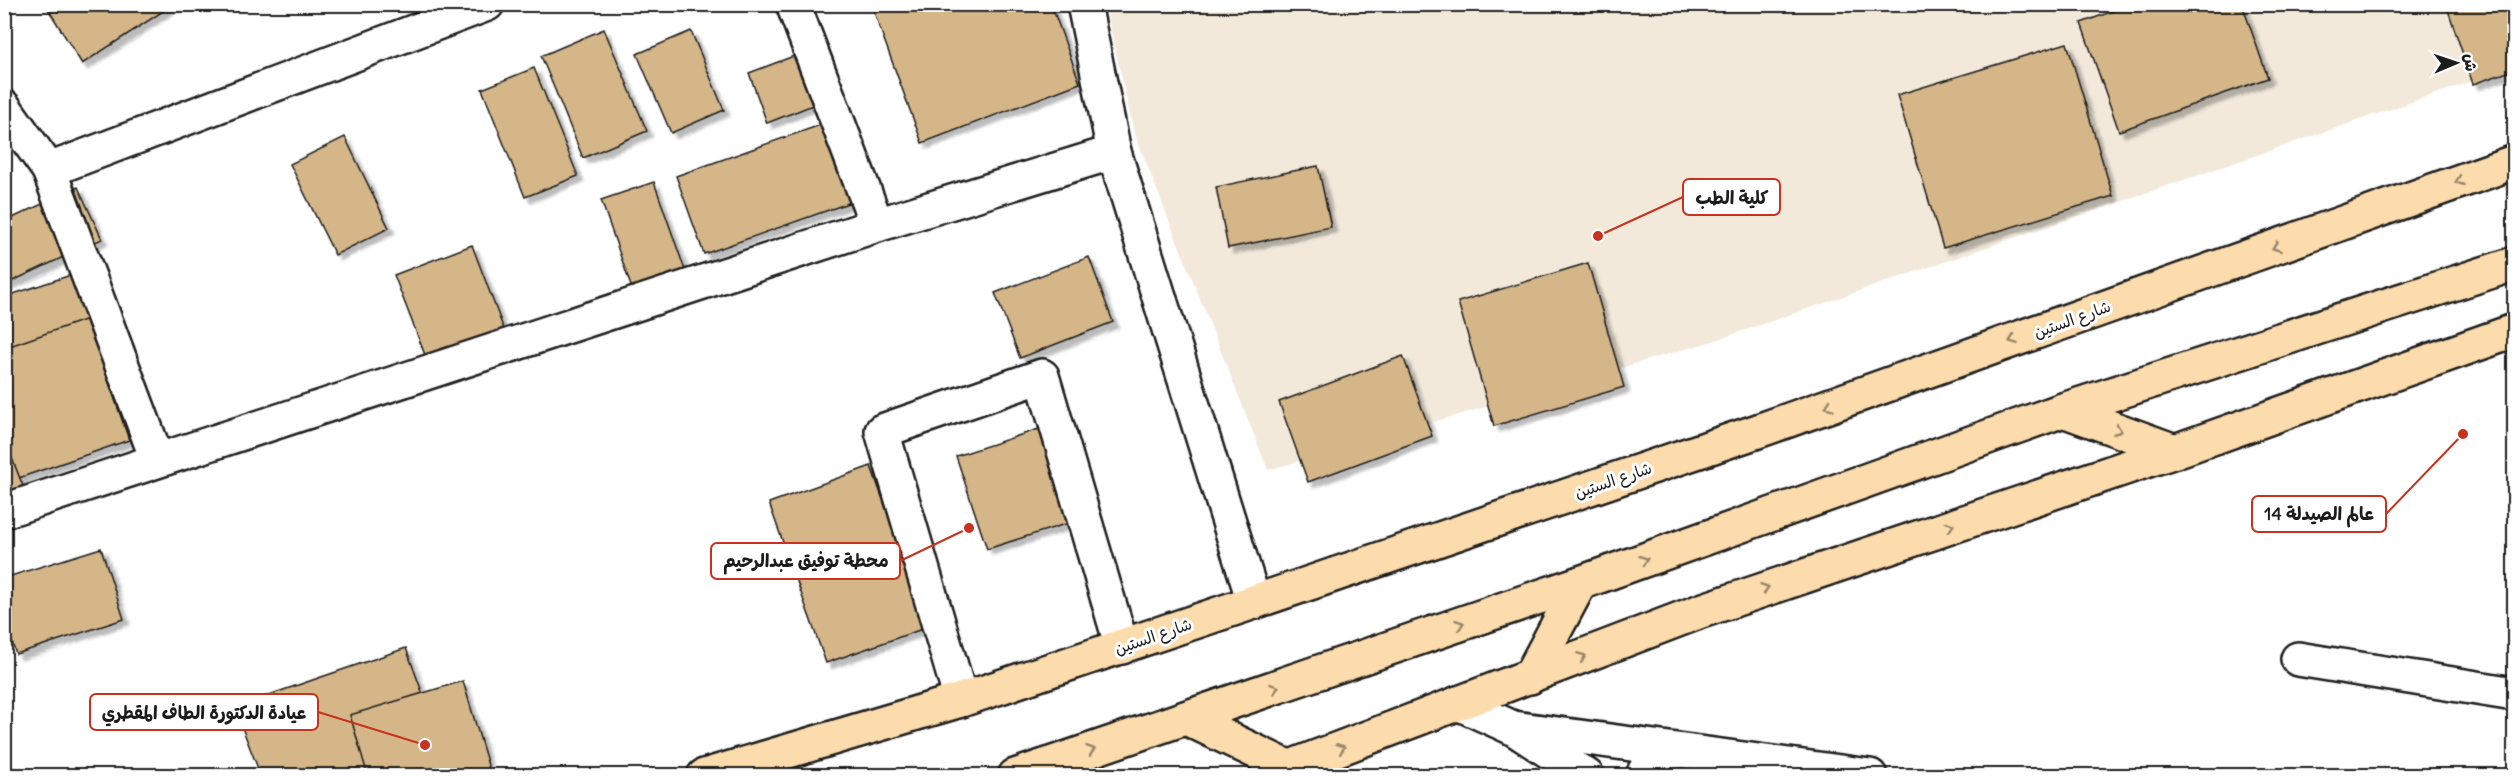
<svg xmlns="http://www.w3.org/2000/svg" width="2519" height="780" font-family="Delius,'Playpen Sans Arabic',sans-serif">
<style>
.built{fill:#f2e9db}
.building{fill:#d4b688;stroke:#1c1c1c;stroke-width:1.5;filter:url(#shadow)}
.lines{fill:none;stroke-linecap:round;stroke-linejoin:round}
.minor-casing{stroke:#1c1c1c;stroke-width:38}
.major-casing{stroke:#1c1c1c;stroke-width:38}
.highway-casing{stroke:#1c1c1c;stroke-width:38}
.minor{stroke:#fff;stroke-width:33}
.major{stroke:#fcdcac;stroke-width:33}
.highway{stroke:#fcdcac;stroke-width:33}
.oneway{stroke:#97866b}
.labels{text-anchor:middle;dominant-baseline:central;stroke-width:6;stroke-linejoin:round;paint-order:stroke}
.street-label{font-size:16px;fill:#1c1c1c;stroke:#fff}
.leader{fill:none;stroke:#c8321e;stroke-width:2}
.callout-dot{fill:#c8321e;stroke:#fff;stroke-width:2}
.callout{fill:#fff;stroke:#c8321e;stroke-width:2}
.callout-label{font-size:18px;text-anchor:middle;font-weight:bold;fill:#1c1c1c}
</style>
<defs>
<filter id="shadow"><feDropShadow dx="5.5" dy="5.5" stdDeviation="1.5" flood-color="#0004"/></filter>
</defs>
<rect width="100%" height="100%" fill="#fff"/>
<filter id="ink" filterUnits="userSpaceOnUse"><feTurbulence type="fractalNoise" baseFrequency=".0167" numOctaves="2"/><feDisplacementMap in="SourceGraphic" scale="12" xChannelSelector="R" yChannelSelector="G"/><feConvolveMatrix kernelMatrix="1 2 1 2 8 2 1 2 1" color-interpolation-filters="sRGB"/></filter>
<g filter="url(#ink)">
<!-- built -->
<path class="built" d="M2514,4V67L1713,341L1268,470L1134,132L1105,5Z"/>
<!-- building -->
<g class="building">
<path d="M45,4H174L82,64Z"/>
<path d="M871,4H1051L1080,83L922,143Z"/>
<path d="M2132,4H2242L2268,78L2119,131L2081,23Z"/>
<path d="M2446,4H2514V70L2473,84Z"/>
<path d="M604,29L647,131L583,158L541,56Z"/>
<path d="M691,31L724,110L671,133L637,54Z"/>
<path d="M2067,43L2113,196L1943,248L1897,95Z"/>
<path d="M799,54L818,103L767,123L749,73Z"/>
<path d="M534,68L578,176L525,197L482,89Z"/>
<path d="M826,123L854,201L704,254L676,176Z"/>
<path d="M345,137L389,228L335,255L290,164Z"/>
<path d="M1318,166L1331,227L1228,248L1216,187Z"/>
<path d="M654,182L685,270L632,289L601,200Z"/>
<path d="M78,187L102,239L4,285V222Z"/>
<path d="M472,245L509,343L432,373L394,275Z"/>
<path d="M1089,257L1113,322L1020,358L995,293Z"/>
<path d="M1588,263L1624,387L1494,426L1458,302Z"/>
<path d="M80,272L101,335L4,366V297Z"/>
<path d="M87,319L129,440L16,479L4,448V348Z"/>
<path d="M1403,356L1432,436L1308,482L1279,402Z"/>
<path d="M1045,427L1075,521L987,549L956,456Z"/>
<path d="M4,438L25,491L4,495Z"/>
<path d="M871,466L928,627L826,663L769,503Z"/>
<path d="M101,548L124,619L16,654L4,619V578Z"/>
<path d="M406,648L444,752L384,776H261L234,707Z"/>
<path d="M463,681L490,772L477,776H368L350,715Z"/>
</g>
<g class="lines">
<defs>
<g id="minor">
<path d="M793,4L877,225"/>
<path d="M1084,4L1114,152L1254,602"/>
<path d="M4,107L49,170L157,459"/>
<path d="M49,170L487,4"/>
<path d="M4,511L877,225L1114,152"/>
<path d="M2298,659L2514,694"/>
<path d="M961,700L882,431L1042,376L1122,647"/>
<path d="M1458,703L1513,728L1587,776"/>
<path d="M1513,728L1870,776"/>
<path d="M1643,776C1648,759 1664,753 1680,751"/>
</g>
<path id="major" d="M1267,776L1701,611L2175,451L2514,331"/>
<g id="highway">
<path d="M2063,410L2175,451"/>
<path d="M1530,677L1580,583"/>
<path d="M1186,718L1290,768"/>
<path d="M704,776L961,700L1254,602L1755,432L2514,162"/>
<path d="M1015,776L1580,583L2063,410L2514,264"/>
</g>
</defs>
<!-- minor casing -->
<use href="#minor" class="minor-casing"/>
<!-- major casing -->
<use href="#major" class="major-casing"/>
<!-- highway casing -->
<use href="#highway" class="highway-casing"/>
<!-- minor -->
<use href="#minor" class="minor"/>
<!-- major -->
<use href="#major" class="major"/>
<!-- highway -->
<use href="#highway" class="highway"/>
</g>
<!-- one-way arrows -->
<defs><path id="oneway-chevron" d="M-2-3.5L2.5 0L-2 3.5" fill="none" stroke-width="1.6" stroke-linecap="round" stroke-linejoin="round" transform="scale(1.5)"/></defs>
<g class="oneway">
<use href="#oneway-chevron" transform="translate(2459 181) rotate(160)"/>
<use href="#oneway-chevron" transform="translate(2276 247) rotate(160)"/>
<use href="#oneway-chevron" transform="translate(2013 340) rotate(160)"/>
<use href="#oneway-chevron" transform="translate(1829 406) rotate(160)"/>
<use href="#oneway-chevron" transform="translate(2118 430) rotate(20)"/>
<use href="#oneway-chevron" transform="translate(1950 526) rotate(-18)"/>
<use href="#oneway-chevron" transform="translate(1644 560) rotate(-20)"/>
<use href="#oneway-chevron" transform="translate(1765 588) rotate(-19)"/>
<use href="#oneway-chevron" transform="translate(1460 624) rotate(-19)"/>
<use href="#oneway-chevron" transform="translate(1582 657) rotate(-21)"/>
<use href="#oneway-chevron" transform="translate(1275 688) rotate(-19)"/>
<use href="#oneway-chevron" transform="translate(1341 748) rotate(-21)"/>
<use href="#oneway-chevron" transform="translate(1091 750) rotate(-19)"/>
</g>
</g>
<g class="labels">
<!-- street labels -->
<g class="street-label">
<text transform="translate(2072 319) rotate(-20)">شارع الستين</text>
<text transform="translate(1613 480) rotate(-19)">شارع الستين</text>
<text transform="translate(1153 636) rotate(-19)">شارع الستين</text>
</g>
</g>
<!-- callouts -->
<path class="leader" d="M1598 236L1683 197M2463 434L2386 514M969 528L900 561M425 745L318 712"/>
<g class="callout-dot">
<circle cx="1598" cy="236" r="6"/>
<circle cx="2463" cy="434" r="6"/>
<circle cx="969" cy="528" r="6"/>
<circle cx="425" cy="745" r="6"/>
</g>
<g class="callout">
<rect x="1683" y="179" width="97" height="36" rx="6"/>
<rect x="2252" y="496" width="134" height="36" rx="6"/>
<rect x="711" y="543" width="189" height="36" rx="6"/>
<rect x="90" y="694" width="228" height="36" rx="6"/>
</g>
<g class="callout-label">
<text x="1732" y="204">كلية الطب</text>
<text x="2319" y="520">عالم الصيدلة 14</text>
<text x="806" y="567">محطة توفيق عبدالرحيم</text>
<text x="204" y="719">عيادة الدكتورة الطاف المقطري</text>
</g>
<!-- margin -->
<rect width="2519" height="780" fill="none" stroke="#fff" stroke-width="24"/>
<rect x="12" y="12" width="2495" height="756" fill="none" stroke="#1c1c1c" stroke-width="2" filter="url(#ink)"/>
<!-- north arrow -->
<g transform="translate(2456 63) rotate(88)" stroke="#ffffff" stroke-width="4.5" paint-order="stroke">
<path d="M0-4.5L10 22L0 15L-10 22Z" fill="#1c1c1c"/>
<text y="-9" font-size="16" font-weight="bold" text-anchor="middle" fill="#1c1c1c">ش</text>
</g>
</svg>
